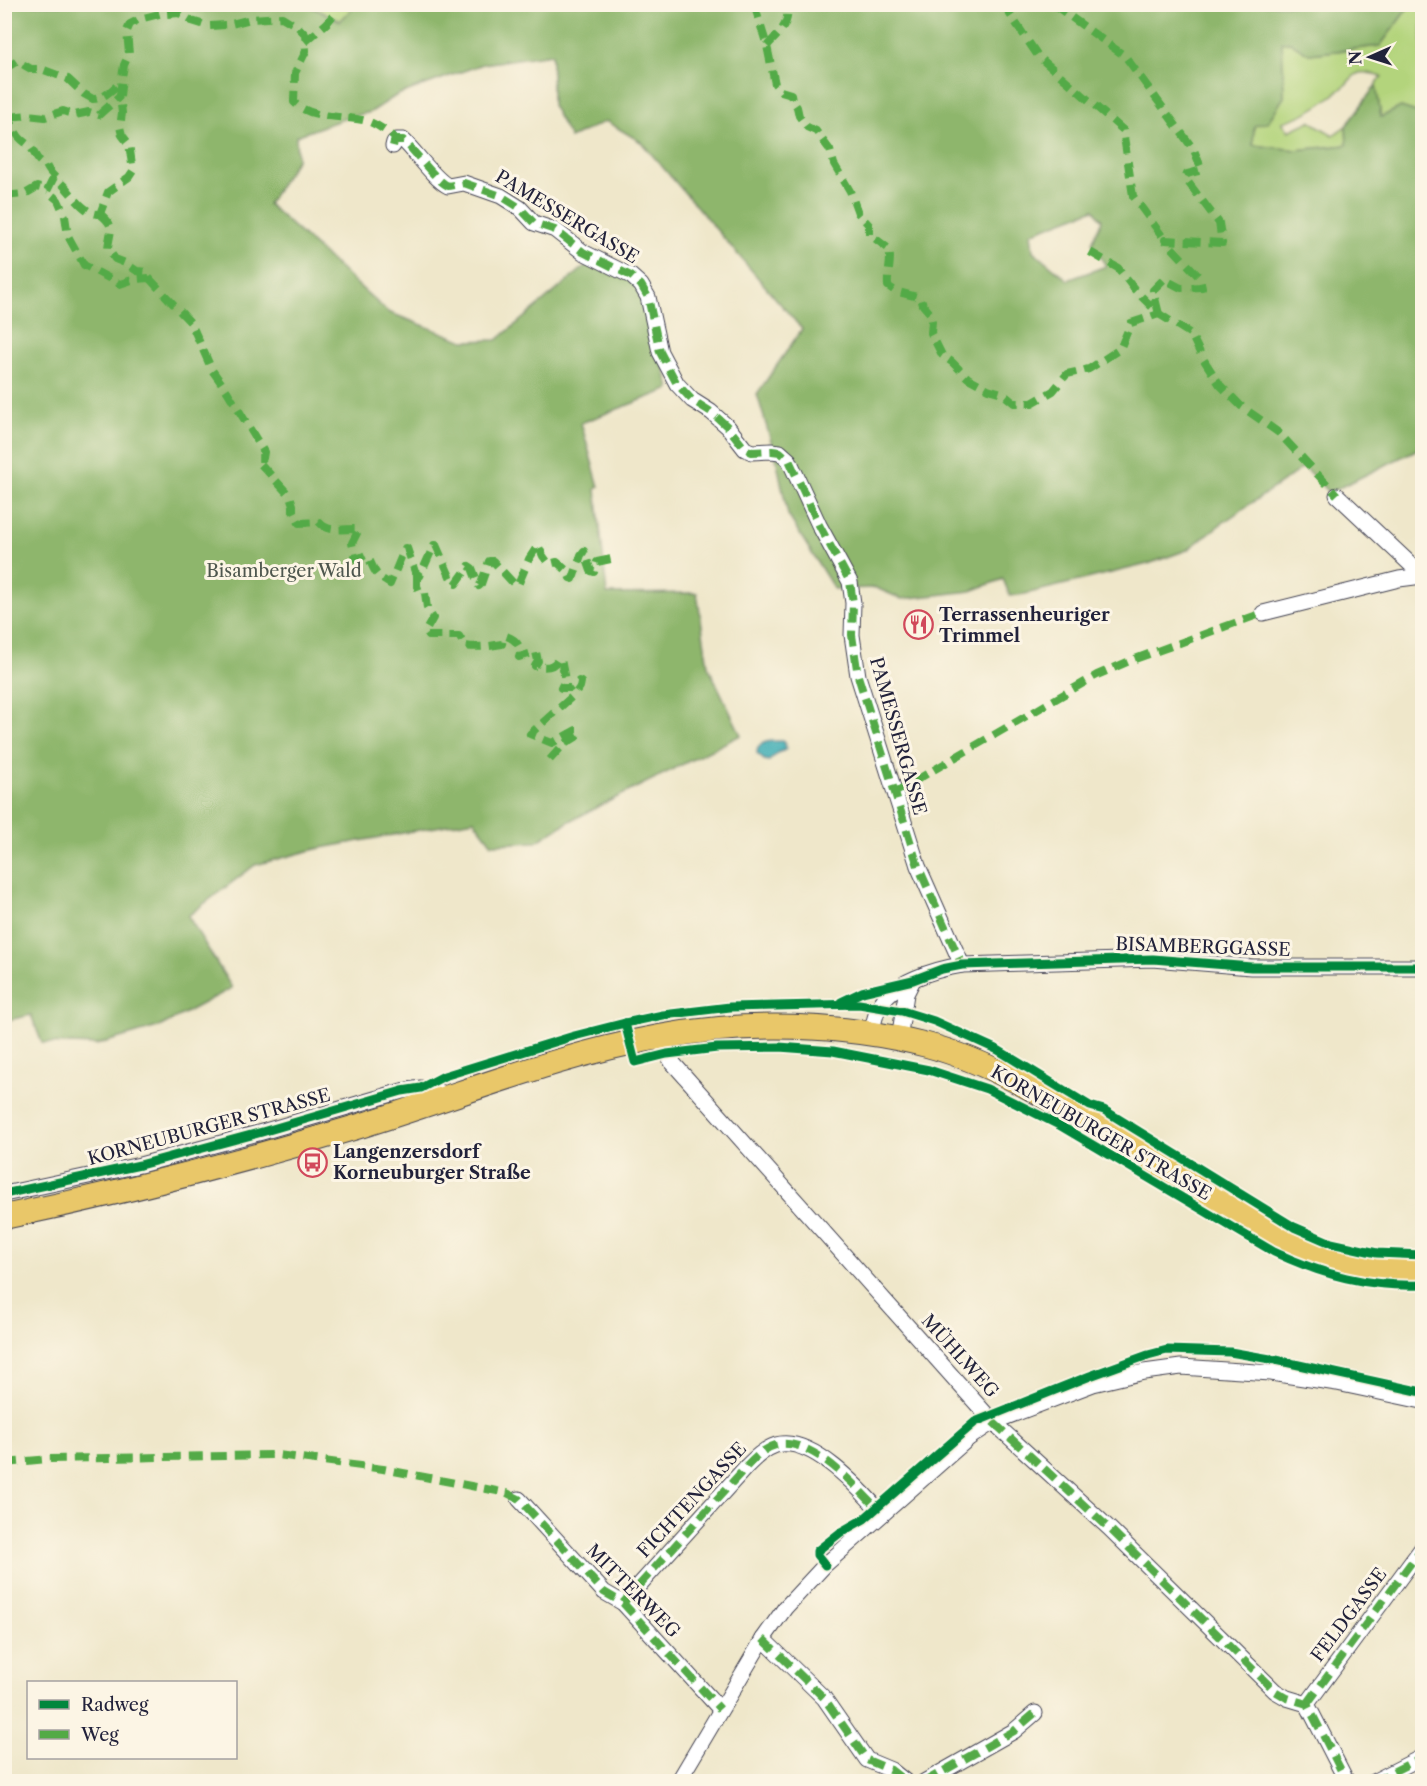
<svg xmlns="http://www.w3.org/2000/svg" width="1427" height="1786" font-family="'Libre Caslon Text',serif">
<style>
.green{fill:#b3d47c;stroke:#6a7b5c;stroke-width:1.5}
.forest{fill:#8eb66c;stroke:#586c54;stroke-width:1.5;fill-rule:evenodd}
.water{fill:#39abb3;stroke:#2e6677;stroke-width:1.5}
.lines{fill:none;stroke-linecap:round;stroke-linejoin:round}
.street-casing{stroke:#414050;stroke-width:17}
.primary-casing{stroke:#414050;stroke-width:26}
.street{stroke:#fff;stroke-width:15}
.primary{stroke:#e9c769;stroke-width:24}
.quiet{stroke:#53aa46;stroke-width:8;stroke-dasharray:15 8;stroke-linecap:butt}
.cycleway-casing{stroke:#fcf5e5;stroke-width:13}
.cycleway{stroke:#00873e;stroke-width:9}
.labels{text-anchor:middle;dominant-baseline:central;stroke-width:6;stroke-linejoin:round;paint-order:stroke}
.street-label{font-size:18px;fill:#22223b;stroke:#fcf5e5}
.park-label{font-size:18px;fill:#4e574e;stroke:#fcf5e5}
.poi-label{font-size:18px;font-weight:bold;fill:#22223b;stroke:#fcf5e5;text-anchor:start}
</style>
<rect width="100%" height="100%" fill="#fcf5e5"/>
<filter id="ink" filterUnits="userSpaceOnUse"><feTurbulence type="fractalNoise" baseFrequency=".0167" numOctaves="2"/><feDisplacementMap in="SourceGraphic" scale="12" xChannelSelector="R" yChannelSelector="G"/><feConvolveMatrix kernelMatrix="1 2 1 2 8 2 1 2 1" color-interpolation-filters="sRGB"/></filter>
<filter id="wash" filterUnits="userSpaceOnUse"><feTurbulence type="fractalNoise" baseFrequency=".008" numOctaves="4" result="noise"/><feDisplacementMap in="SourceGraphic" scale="24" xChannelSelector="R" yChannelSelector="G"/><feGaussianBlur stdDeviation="1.35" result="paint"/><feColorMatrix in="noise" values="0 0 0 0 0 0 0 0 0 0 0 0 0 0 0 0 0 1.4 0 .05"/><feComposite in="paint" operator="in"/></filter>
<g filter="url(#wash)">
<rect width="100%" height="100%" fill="#efe7ca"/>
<!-- green -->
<g class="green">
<path d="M307,5H357L340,21Z"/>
<path d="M1410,5H1422V114L1401,107L1381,117L1376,85L1382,77C1375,75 1367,71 1359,73C1352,75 1347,85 1341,89C1324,103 1304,117 1282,122L1289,131L1310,121L1333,135L1346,126L1347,145L1296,150L1253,145L1254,126L1284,97L1282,42H1290L1310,54L1380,46Z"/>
</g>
<!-- forest -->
<path class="forest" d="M357,4L1410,5L1380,46L1309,54L1290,42H1282L1284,97L1268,122L1254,126L1253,145L1296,150L1347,145L1346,126L1376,85L1381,117L1401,107L1422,114V447L1329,493L1304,467L1221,524L1187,550L1148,564L1025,594L1010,596L1003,579L971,591L902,599L876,588L834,589L788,515L776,458L757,394L802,329L641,142L606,121L570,138L552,105V54L483,64L397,95L371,112L346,118L296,136L297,159L268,204L388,312L464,341L497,340L600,254L644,286L670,389L581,423L599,487L596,489L607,594L697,593L708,666L741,735L568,822L536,842L492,844L474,820L316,849L255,865L188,916L232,988L161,1026L96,1045L42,1043L31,1015L4,1021V5H307L340,21ZM1094,209L1102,220L1092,243L1106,266L1068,280L1033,251L1031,233Z"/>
<!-- water -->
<path class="water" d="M782,741L784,742L786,749L783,751L779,752L769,761L764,760L757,753C757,740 772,741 782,741Z"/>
</g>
<g filter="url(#ink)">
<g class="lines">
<defs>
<g id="street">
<path d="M393,146L394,142L397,140H403C416,152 434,179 448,186L464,183L501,196L520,208L534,223L555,230L583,252L631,276L641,285L648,297L660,352L677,384L692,400L711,412L728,427L745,449L752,452L772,451L780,452L789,460L819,525L850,582L853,603L852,635L858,676L918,866L962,965"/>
<path d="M1337,495L1422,575"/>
<path d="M1263,613L1399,579L1422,576"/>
<path d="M871,1035C873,1025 875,1015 879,1007C891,982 937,969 962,965L1153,959L1251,967H1422"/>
<path d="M658,1037L672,1062L993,1422L1109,1528L1275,1691L1287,1698L1307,1704L1347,1782"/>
<path d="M899,1039L906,994L913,980"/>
<path d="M4,1194L140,1165L262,1132L402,1091L421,1088L451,1095"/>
<path d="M519,1499L604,1592L623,1603L720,1709"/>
<path d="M623,1603L746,1467C755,1458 764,1449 776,1445C812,1435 861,1490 882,1514"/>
<path d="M763,1639L824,1698L867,1760L891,1770L906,1782"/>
<path d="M1307,1704L1422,1548"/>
<path d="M678,1782L763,1639L785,1608L825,1565L969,1438L993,1422L1093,1384L1144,1372L1181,1367L1271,1373L1337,1383L1422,1401"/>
<path d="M924,1782L1014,1731L1035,1713"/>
<path d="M1373,1782L1422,1757"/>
</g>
<path id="primary" d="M4,1217C125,1192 245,1161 363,1125C461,1095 558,1055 659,1037C747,1021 841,1023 927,1045C991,1062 1051,1099 1107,1133C1161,1166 1215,1198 1269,1231C1320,1259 1364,1272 1422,1271"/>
</defs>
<!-- street casing -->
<use href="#street" class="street-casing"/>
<!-- primary casing -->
<use href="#primary" class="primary-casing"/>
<!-- street -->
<use href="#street" class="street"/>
<!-- primary -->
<use href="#primary" class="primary"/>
<!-- quiet -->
<g class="quiet">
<path d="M754,4L767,46L775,84L781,91L791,94L792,100L797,107L799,116L807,127L816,131L830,150L834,164L850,191L858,213L869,225V234L889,249C892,263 887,272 888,286L895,291L921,298L923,305L930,313L932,321L931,333L942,355L952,362L968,378L988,389L1002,393L1014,403H1032L1053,391L1067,374L1089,369L1120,349L1131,323L1159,314"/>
<path d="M1003,4L1038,56L1123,130L1133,196L1165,240"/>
<path d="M1053,4L1125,56L1194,150L1202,170L1187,174L1185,178L1219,223L1222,243L1165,240L1200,278L1202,287L1181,288L1164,279L1153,290L1159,314"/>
<path d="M305,42L327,23L336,12"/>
<path d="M767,46C778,34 793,22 785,4"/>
<path d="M4,60L7,63L11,65L17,61L31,69H41L68,79L84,94L93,99C105,99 111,89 121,83"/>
<path d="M4,113C12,119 12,127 17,134C20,140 27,143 31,148C36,155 37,162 46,165C50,175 59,180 66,188C74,197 86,215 100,214L108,192L129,177L133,171L129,144L122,135L120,127L122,113L120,96L122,77L124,65L129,54L127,31L130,24L140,19L163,13L166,14L179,13L192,21L208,26L227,25L251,19L282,17L298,27L305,34L306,51L295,73L294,102C312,121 346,114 370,122C380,126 389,133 397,140"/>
<path d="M9,117L28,115L45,117L63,111L75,115L89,112L99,115C105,109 113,103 120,96"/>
<path d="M393,146L394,142L397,140H403C416,152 434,179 448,186L464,183L501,196L520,208L534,223L555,230L583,252L631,276L641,285L648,297L660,352L677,384L692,400L711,412L728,427L745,449L752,452L772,451L780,452L789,460L819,525L850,582L853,603L852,635L858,676L918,866L962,965"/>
<path d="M54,177L47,191L58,200L65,216L68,236L84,265L120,284L135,279L149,278"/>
<path d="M4,196L25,194L37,187L48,190"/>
<path d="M100,214C117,227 109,232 108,249L115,259L125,263L137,271L147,272L149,278L191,323L212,370L227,391L264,452L263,458H258L257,460L290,496L293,505V511L299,523L319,522C329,534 345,528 359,529L352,543L355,557L357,559L366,555C371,560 372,568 377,574C380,579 386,581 390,584L405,548H407L415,572L420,576L434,545H436L453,583L456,584L469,566L472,568L479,586L481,584L489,561H493L514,584L518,585L529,559L538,545L543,556L549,564L557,562L566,570L570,578L573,579L581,555L584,551L591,571L594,572L597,562L611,559"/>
<path d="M1090,252L1118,268L1135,290L1159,314L1191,334L1202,357L1220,385L1241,406L1279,433L1337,495"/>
<path d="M417,575V586L419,591L425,593L427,608L433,618L425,632L428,636H459L465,646C477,648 491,646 502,644L503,638L506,636C516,639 523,648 519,657L536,652L538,661L535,666C545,667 553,669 558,659H561L565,680L561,688H570L579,681L581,682L580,687L575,694L530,734L552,743L576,730H580L576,737L563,745L546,764"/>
<path d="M894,793L1097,675L1132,660L1263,613"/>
<path d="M993,1422L1109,1528L1275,1691L1287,1698L1307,1704L1347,1782"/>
<path d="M4,1463L49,1459L278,1455L383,1469L507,1493L519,1499L604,1592L623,1603L720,1709"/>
<path d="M623,1603L746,1467C756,1457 766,1446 780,1444C814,1439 859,1489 880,1512"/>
<path d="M763,1639L824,1698L867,1760L891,1770L906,1782"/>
<path d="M1307,1704L1422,1548"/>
<path d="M924,1782L1014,1731L1035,1713"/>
<path d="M1373,1782L1422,1757"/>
</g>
<defs>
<g id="cycleway">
<path d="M841,1002L862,992L913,980L942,969L962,965L1153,959L1251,967H1422"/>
<path d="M625,1023L635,1062L667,1054L717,1048L779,1047L833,1051L929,1070L987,1089L1059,1125L1274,1252C1323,1275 1368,1287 1422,1285"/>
<path d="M4,1194L140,1165L262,1132L402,1091L421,1088L444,1076L574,1036L625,1023L663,1015L730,1007L859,1004L902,1011L934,1021L998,1050L1090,1106L1104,1110L1294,1227L1331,1243L1377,1253L1422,1255"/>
<path d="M825,1565L817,1555V1551L841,1532L864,1519L975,1422L1090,1376L1148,1355L1167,1350L1230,1352L1276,1360L1422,1392"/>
</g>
</defs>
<!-- cycleway casing -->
<use href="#cycleway" class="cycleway-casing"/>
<!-- cycleway -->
<use href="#cycleway" class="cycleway"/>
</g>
</g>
<!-- icons -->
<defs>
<symbol id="restaurant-ring" viewBox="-11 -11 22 22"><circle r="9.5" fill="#fcf5e5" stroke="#d1495b" stroke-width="1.5"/><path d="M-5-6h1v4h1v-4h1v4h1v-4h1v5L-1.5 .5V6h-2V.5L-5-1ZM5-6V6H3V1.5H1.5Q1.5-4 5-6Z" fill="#d1495b"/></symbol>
<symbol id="bus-ring" viewBox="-11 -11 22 22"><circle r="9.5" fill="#fcf5e5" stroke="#d1495b" stroke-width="1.5"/><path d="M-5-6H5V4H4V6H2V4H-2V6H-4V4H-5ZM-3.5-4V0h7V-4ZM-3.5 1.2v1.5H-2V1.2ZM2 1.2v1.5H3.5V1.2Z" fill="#d1495b"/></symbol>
</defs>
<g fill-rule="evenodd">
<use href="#restaurant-ring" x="902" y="608" width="33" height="33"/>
<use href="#bus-ring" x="296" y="1146" width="33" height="33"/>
</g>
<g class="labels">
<!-- street labels -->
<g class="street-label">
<text transform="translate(567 217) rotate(31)">PAMESSERGASSE</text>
<text transform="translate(898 736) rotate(74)">PAMESSERGASSE</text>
<text transform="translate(1203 947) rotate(2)">BISAMBERGGASSE</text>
<text transform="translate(209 1127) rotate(-15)">KORNEUBURGER STRASSE</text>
<text transform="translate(1101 1133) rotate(30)">KORNEUBURGER STRASSE</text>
<text transform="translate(960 1356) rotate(48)">MÜHLWEG</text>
<text transform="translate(692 1500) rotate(-47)">FICHTENGASSE</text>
<text transform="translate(633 1591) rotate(45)">MITTERWEG</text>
<text transform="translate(1349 1615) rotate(-53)">FELDGASSE</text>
</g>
<!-- park labels -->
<g class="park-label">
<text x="284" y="571">Bisamberger Wald</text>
</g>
<!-- poi labels -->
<g class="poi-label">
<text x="939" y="615">Terrassenheuriger<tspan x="939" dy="21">Trimmel</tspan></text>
<text x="333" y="1152">Langenzersdorf<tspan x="333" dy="21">Korneuburger Straße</tspan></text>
</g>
</g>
<!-- margin -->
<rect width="1427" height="1786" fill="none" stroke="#fcf5e5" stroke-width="24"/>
<!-- legend -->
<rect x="27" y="1681" width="210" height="78" fill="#fcf5e5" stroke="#a5a1a1" stroke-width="1.5"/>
<rect x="39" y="1700" width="30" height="9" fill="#00873e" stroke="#a5a1a1" stroke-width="1.5"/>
<text x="81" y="1711" font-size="18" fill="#22223b">Radweg</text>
<rect x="39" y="1730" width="30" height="9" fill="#53aa46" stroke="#a5a1a1" stroke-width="1.5"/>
<text x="81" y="1741" font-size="18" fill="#22223b">Weg</text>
<!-- north arrow -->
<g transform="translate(1370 57) rotate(267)" stroke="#fcf5e5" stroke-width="4.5" paint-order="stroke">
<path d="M0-4.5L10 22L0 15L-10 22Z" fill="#22223b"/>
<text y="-9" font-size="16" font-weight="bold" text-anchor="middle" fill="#22223b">N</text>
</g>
</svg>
